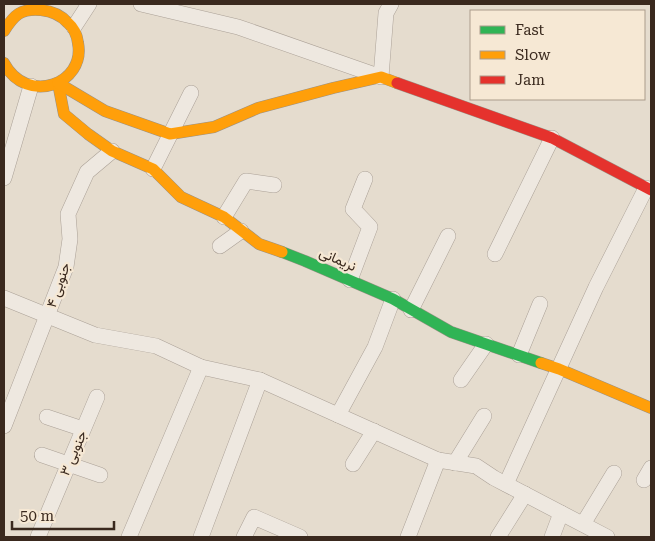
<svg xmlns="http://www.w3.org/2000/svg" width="655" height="541" font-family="'Roboto Serif',Vazirmatn,serif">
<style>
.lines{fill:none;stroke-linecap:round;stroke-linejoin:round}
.street-casing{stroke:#aba197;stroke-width:16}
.fast-casing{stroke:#9a9186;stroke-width:12}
.slow-casing{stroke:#9a9186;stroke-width:12}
.jam-casing{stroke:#9a9186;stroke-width:12}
.street{stroke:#eee8e0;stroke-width:15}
.fast{stroke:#30b455;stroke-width:11}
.slow{stroke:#ff9f0a;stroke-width:11}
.jam{stroke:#e5322d;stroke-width:11}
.labels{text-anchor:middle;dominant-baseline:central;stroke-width:4.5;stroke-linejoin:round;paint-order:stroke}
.street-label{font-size:14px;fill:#3a291e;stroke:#f6e8d4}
</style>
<rect width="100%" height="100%" fill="#e5dcce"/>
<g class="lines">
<defs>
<g id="street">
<path d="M141,4L238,27L381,77L386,13L391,4"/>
<path d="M74,27L89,4"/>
<path d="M153,169L191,93"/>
<path d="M4,178L31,86"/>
<path d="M224,217L246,181L274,185"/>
<path d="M220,246L241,231"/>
<path d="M495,254L552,138"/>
<path d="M350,280L370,227L353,209L365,179"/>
<path d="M4,298L95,335L156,346L201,367L260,380L438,460"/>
<path d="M411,310L448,236"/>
<path d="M519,355L540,304"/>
<path d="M461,380L486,344"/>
<path d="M338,415L375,347L393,299"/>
<path d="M47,417L83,429"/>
<path d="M4,426L66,267L70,239L68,214L87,172L112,151"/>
<path d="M42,455L100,475"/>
<path d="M455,463L484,416"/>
<path d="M353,464L374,431"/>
<path d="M644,480L651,468"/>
<path d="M506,484L596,287L646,188"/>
<path d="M583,524L614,473"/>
<path d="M38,537L97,397"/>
<path d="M129,537L201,367"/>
<path d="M201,537L260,380"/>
<path d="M244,537L254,517L300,537"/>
<path d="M408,537L438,460L476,466L494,478L607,537"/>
<path d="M498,537L525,494"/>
<path d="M552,537L561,513"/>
</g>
<path id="fast" d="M282,252L305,261L393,299L451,332L541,363"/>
<g id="slow">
<path d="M4,31C14,15 21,8 41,10C51,11 61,15 68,23C74,28 77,35 78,43C86,84 27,106 4,63"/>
<path d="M58,83L64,114L88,134L112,151L153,169L181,197L224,217L259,244L282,252"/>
<path d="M58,83L105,111L170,134L214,127L258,108L333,88L381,77L397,83"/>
<path d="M541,363L559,369L651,408"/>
</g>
<path id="jam" d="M397,83L552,138L651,190"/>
</defs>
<!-- street casing -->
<use href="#street" class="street-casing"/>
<!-- fast casing -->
<use href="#fast" class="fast-casing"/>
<!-- slow casing -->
<use href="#slow" class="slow-casing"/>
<!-- jam casing -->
<use href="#jam" class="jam-casing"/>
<!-- street -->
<use href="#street" class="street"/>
<!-- fast -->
<use href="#fast" class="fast"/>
<!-- slow -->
<use href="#slow" class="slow"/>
<!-- jam -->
<use href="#jam" class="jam"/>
</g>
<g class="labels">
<!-- street labels -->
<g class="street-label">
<text transform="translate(338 259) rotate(24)">نریمانی</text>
<text transform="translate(58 285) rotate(-71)">۴ جنوبی</text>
<text transform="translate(73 453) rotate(-67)">۳ جنوبی</text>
</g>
</g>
<!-- border -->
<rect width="655" height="541" fill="none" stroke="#3a291e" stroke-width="10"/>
<!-- legend -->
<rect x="470" y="10" width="175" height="90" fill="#f6e8d4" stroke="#ab9c8b"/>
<rect x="480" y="26" width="25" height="8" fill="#30b455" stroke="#ab9c8b"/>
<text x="515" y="35" font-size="15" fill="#3a291e">Fast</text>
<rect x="480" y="51" width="25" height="8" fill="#ff9f0a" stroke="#ab9c8b"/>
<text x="515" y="60" font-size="15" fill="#3a291e">Slow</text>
<rect x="480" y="76" width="25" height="8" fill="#e5322d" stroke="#ab9c8b"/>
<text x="515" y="85" font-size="15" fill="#3a291e">Jam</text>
<!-- scale -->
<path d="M12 521v8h102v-8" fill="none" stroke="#3a291e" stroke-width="2.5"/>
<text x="20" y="521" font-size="15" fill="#3a291e" stroke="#f6e8d4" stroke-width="4" paint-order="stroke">50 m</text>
</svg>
